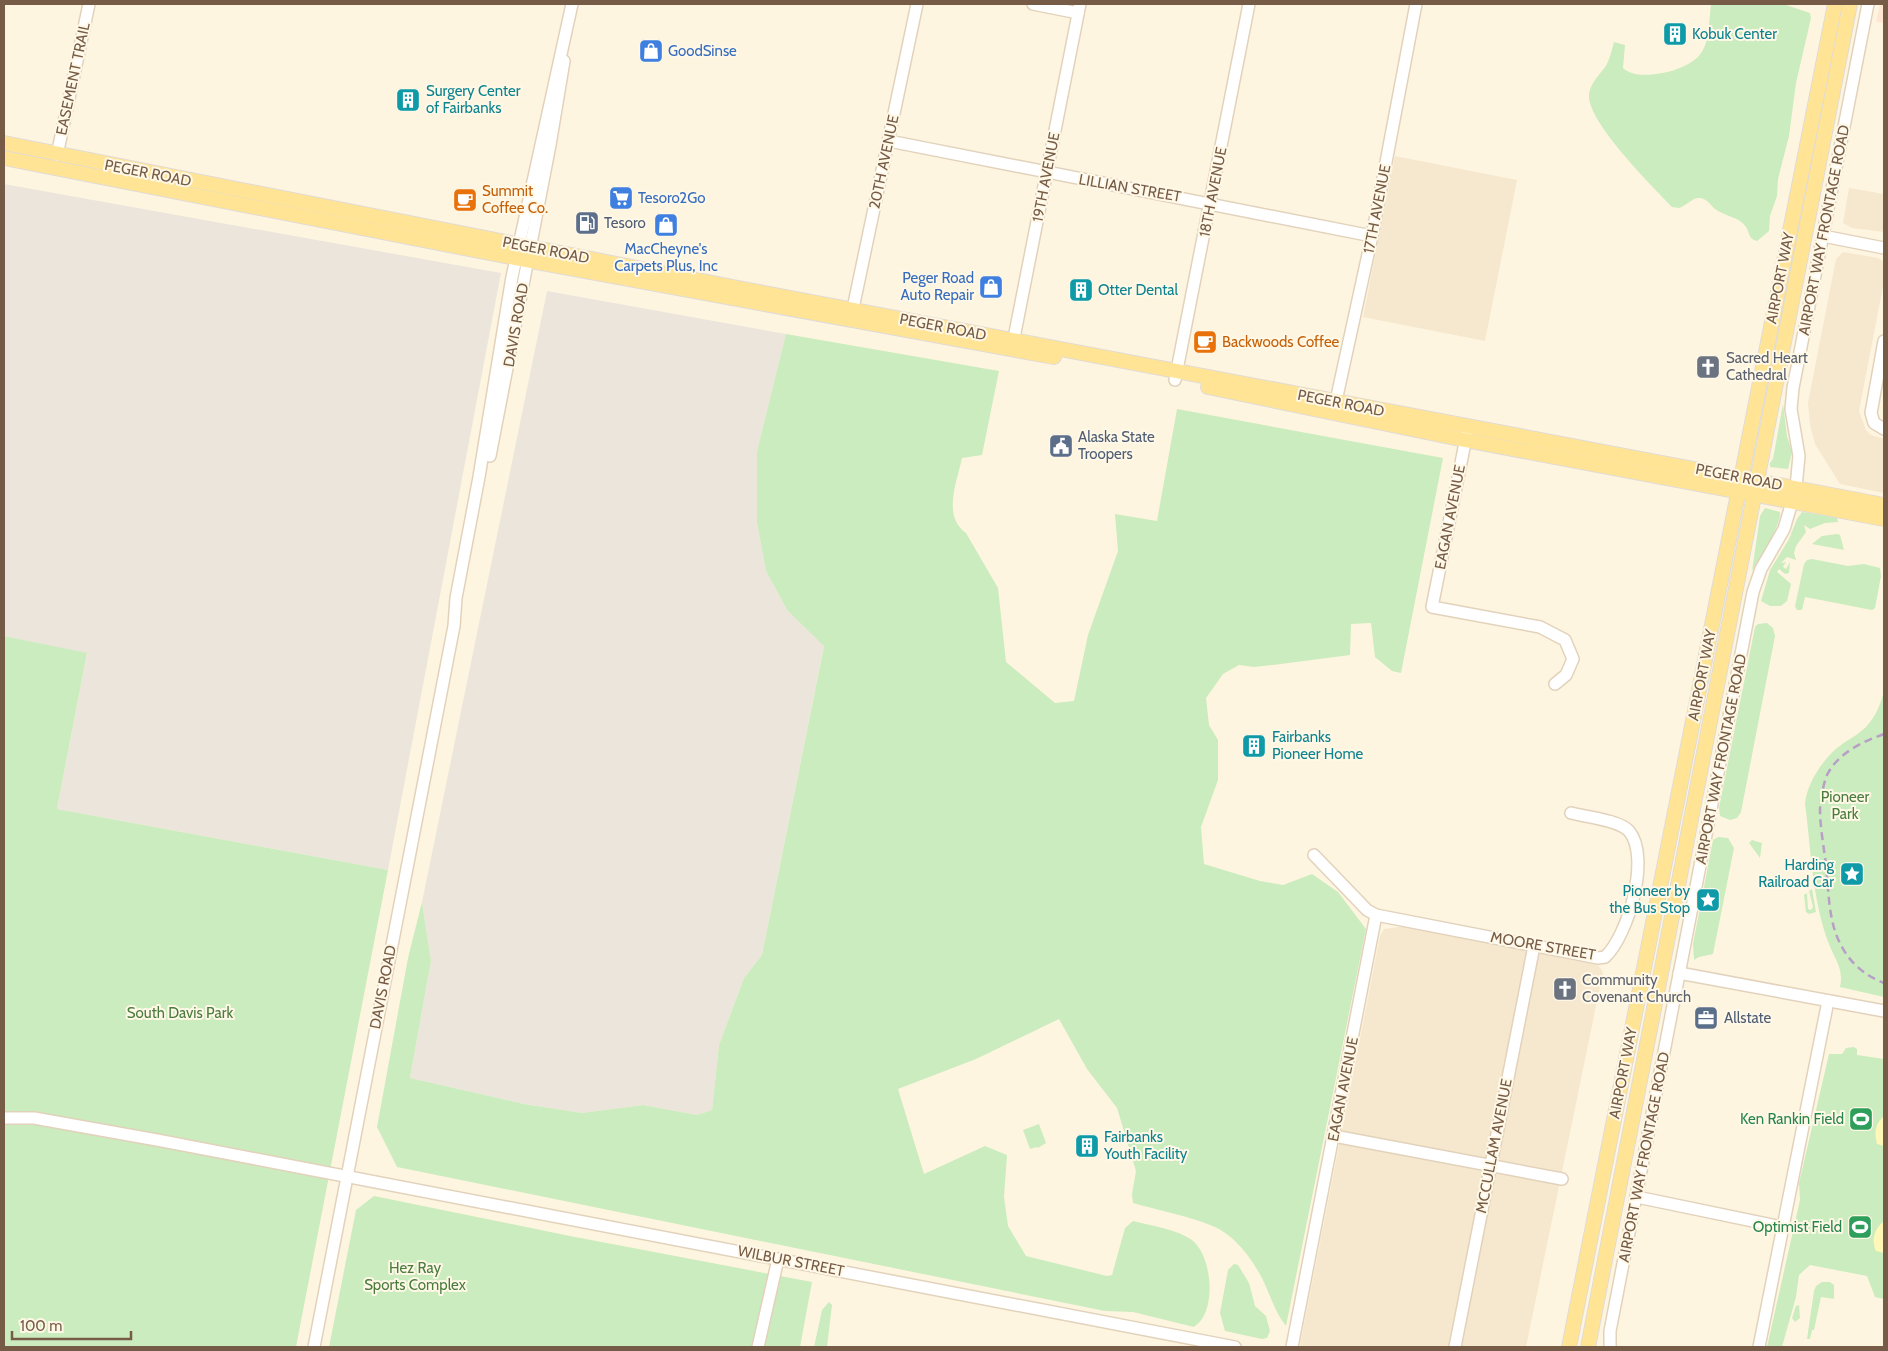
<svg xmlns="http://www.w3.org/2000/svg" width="1888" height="1351" font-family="Cabin,sans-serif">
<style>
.residential{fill:#f6e8ce}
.commercial{fill:#ffe5d3}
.industrial{fill:#ece5dc}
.green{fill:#cbecbe}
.sand{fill:#fff7b8}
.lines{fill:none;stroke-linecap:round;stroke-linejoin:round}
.minor-casing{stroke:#e2d2bb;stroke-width:14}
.major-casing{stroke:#e1dbd6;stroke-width:16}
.minor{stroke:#fff;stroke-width:11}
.major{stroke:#ffe495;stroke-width:14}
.rail{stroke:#b99fc7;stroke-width:2.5;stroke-dasharray:8 5;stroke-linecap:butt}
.labels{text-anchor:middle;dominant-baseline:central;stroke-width:4;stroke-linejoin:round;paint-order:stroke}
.culture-label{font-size:15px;fill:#0d838f;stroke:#fff8e7;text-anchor:start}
.shop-label{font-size:15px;fill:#366cbe;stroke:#fff8e7;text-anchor:start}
.street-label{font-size:15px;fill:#765c46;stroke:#fff8e7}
.food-label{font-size:15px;fill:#c56008;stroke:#fff8e7;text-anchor:start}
.service-label{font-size:15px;fill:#4e5e75;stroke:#fff8e7;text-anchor:start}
.worship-label{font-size:15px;fill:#5b616d;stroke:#fff8e7;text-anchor:start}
.park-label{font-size:15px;fill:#497c3d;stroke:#fff8e7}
.leisure-label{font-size:15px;fill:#27864d;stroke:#fff8e7;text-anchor:end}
</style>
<rect width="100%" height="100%" fill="#fef5e0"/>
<!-- residential -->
<g class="residential">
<path d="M1395,156L1517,180L1485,341L1363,317Z"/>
<path d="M1849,188L1884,194V232L1852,228L1843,223Z"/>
<path d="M1843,252L1878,258L1884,262V281L1859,411L1866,430L1871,435L1884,439V493L1840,484L1815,444L1810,425L1808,403L1836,259Z"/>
<path d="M1406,926L1598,965L1603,972L1526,1347H1301L1300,1345L1380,936L1384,929Z"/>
</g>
<!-- commercial -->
<path class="commercial" d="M1880,4H1884V23L1876,22Z"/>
<!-- industrial -->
<g class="industrial">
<path d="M4,184L501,273L388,870L57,809L87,654L4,636Z"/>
<path d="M547,291L786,334L757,451V523L766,571L787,610L824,645L762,955L744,978L719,1045L712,1110L697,1115L643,1105L582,1113L524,1104L410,1078L431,961L422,902Z"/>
</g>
<!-- green -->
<g class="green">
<path d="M1711,4L1786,5L1810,13L1811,18L1796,83L1789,136L1778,179L1777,196L1770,216L1769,231L1757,241C1748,239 1750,233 1746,227C1740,217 1724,216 1715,209C1710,205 1707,198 1699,198C1692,198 1686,206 1679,208L1672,207C1653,187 1586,121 1589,94C1591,81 1601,74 1607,64C1610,58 1612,49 1614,42L1625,45L1623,68C1638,83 1690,71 1701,53C1710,41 1709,19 1711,4Z"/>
<path d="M1833,39L1835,40L1834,57L1779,334L1780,309Z"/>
<path d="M786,334L999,371L982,455L962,458C957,482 942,516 966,533L998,588L1006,662L1055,703L1074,701L1088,635L1118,551L1115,514L1157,521L1177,409L1443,458L1401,673L1392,671L1375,657L1371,623L1351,624L1350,655L1273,665L1254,667L1239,665L1223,674L1206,698L1209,725L1218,740V780L1201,827L1204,864L1260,881L1283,885L1312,874L1338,892L1366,929L1286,1326C1273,1310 1269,1289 1258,1271C1249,1255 1235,1238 1219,1229C1198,1218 1157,1210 1133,1203L1132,1194L1136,1171L1117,1108L1087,1069L1059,1019L976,1059L898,1089L924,1174L985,1146L1007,1155L1004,1197L1008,1226L1026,1256L1107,1276L1112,1275L1125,1228L1133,1221C1152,1226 1176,1229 1192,1240C1211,1255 1215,1300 1202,1319C1200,1322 1196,1325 1194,1327L1133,1312L1105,1311L397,1167L377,1127L408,958L422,902L431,961L410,1078L524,1104L582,1113L643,1105L697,1115L712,1110L719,1045L744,978L762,955L824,646L787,610L766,571L757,523V451Z"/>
<path d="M1783,404L1787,436L1792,452L1788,469L1770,467V463L1773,459Z"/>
<path d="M1765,508L1780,512C1782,523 1759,562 1752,571L1760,516Z"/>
<path d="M1802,512L1837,517L1838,522L1825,523L1810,529L1804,525L1806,532L1796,546L1794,553L1796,560L1787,557L1781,563L1786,562L1783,567L1786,569L1790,562L1789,573L1785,574L1779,569L1777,572L1791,584L1787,601L1781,606H1770L1761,601L1770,570L1789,539L1797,519Z"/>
<path d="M1837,534L1840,535L1844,550L1812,544L1822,536Z"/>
<path d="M1812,559L1848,566L1864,564L1880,568L1881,576L1875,608L1872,610L1805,597L1802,610H1797L1795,606L1804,564L1807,560Z"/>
<path d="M1767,623L1773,628L1775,636L1741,812L1737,818L1730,820L1720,816L1719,808L1755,627L1758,624Z"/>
<path d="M4,636L87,653L57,809L388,870L296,1347H4Z"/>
<path d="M1884,690V997L1840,987C1844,969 1835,960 1829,944C1812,900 1811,849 1805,803C1807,783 1824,757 1841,745C1849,739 1858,735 1866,727C1876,716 1881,704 1884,690Z"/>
<path d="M1718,837L1728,838L1734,848L1713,954L1699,957L1694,960L1693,944L1713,840Z"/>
<path d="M1752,840L1762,843L1760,858L1749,843Z"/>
<path d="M1812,889L1816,912L1809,914L1806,912L1804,895L1807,893L1808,909L1811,910L1813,907L1809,891Z"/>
<path d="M1854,1047L1857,1049V1055L1884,1059V1299L1875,1297L1867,1276L1810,1265L1799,1275L1796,1297L1782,1347H1767L1800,1200L1799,1183L1829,1054H1842L1846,1048Z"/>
<path d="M1039,1124L1046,1143L1038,1148L1037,1147L1030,1149L1023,1130Z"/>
<path d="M374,1196L570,1236L812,1282L800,1347H329L356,1210Z"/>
<path d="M1234,1264L1238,1265L1249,1283L1255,1306L1266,1316L1270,1331L1267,1338L1262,1339L1225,1331L1220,1313L1228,1270Z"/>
<path d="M1822,1282H1830L1834,1285V1299L1821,1297L1814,1330H1812L1810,1339H1807L1814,1291L1816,1286Z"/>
<path d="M829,1302L832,1305L827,1347H814L822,1310Z"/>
<path d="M1799,1305L1800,1318L1795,1322L1792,1318L1796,1306Z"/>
</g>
<!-- sand -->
<g class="sand">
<path d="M1884,1116V1146L1877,1144C1874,1132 1875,1124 1884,1116Z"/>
<path d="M1884,1221V1253L1876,1251C1871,1240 1874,1229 1884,1221Z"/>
</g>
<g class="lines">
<defs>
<g id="minor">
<path d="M1033,4L1078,13"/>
<path d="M889,141L1372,236"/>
<path d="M57,155L89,4"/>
<path d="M1823,236L1884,248"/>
<path d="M851,318L917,4"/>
<path d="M1884,341L1871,413L1874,423L1884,429"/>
<path d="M1012,348L1080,4"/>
<path d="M1175,380L1249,4"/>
<path d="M1334,410L1372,236L1416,4"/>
<path d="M1467,433L1432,607L1540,627L1565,640L1573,659L1566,675L1555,684"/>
<path d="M490,456L550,145L564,61"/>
<path d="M1796,487L1799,456L1791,409L1793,388L1868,4"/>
<path d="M1376,915L1598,958L1605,957C1628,936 1651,857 1629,831C1619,820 1586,817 1571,813"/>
<path d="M1679,973L1884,1011"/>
<path d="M4,1118H34L157,1140L1235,1347"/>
<path d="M1334,1136L1562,1179"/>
<path d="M1637,1197L1782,1227"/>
<path d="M314,1347L454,626L456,598L479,477L512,277L572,4"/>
<path d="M758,1347L778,1259"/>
<path d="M1292,1347L1376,915L1367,910L1314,855"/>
<path d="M1455,1347L1534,946"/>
<path d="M1610,1347V1331L1753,592L1761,569L1784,529L1792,502"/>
<path d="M1759,1347L1828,1001"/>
</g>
<g id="major">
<path d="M4,143L738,288L1884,505"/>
<path d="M4,158L541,263L1054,357"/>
<path d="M1208,387L1465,440L1884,519"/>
<path d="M1569,1347L1835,4"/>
<path d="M1588,1347L1850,4"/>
</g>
</defs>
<!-- minor casing -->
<use href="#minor" class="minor-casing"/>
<!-- major casing -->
<use href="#major" class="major-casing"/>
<!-- minor -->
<use href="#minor" class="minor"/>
<!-- major -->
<use href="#major" class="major"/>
<!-- rail -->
<path class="rail" d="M1884,734C1862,742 1838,753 1827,775C1823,785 1821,798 1820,809C1820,828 1824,847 1826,866C1829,892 1828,923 1842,947C1851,964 1866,976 1884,983"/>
</g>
<!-- icons -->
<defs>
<symbol id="building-square" viewBox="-11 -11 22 22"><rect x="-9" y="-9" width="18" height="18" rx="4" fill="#0f9aa8" stroke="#fff8e7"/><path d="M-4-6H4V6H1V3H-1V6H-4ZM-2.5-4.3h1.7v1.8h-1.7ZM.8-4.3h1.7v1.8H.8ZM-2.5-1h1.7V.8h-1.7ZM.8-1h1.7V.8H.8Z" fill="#fff"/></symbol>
<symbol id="shop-square" viewBox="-11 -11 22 22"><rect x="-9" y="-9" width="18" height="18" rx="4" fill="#3f7fe0" stroke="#fff8e7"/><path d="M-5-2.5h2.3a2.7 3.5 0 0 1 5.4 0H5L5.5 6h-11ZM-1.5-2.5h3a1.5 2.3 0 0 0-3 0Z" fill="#fff"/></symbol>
<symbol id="supermarket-square" viewBox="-11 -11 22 22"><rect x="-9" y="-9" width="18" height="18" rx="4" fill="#3f7fe0" stroke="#fff8e7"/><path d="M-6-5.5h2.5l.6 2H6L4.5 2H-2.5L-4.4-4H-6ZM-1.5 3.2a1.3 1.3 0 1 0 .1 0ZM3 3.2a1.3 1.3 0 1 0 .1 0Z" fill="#fff"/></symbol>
<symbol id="cafe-square" viewBox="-11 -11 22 22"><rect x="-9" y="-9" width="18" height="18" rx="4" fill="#e8710a" stroke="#fff8e7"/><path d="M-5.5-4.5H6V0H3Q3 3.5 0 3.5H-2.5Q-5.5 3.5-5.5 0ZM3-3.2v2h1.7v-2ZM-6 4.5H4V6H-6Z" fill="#fff"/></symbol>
<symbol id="fuel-square" viewBox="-11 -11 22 22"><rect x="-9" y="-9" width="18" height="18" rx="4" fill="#5c6f8a" stroke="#fff8e7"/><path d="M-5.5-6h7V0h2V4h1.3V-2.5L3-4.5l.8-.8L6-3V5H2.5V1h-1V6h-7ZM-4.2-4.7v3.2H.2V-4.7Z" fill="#fff"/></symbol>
<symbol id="church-square" viewBox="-11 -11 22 22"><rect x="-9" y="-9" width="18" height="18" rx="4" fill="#6b7280" stroke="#fff8e7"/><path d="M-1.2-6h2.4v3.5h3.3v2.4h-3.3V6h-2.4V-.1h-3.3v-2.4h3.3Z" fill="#fff"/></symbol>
<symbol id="civic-square" viewBox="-11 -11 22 22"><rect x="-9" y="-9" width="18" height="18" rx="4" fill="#5c6f8a" stroke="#fff8e7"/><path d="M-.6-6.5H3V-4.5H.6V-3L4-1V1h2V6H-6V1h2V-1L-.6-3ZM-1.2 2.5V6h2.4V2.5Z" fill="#fff"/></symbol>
<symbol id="sight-square" viewBox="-11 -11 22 22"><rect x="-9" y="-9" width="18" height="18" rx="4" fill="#0f9aa8" stroke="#fff8e7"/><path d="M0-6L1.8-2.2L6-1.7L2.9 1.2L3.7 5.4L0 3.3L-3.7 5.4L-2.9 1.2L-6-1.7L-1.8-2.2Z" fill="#fff"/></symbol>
<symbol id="office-square" viewBox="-11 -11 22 22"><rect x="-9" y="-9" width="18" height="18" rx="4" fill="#5c6f8a" stroke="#fff8e7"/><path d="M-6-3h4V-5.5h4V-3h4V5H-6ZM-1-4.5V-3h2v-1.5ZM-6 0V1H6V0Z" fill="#fff"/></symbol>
<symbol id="stadium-square" viewBox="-11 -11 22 22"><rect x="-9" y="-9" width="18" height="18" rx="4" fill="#2e9e5b" stroke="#fff8e7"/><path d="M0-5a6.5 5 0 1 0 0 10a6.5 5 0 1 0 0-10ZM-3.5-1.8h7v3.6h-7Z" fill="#fff"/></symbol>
</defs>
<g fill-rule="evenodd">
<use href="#building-square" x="1661" y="20" width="28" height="28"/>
<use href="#shop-square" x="637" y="37" width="28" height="28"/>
<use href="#building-square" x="394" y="86" width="28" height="28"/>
<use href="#supermarket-square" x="607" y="184" width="28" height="28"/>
<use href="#cafe-square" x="451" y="186" width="28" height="28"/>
<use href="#fuel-square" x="573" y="209" width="28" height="28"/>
<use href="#shop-square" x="652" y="211" width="28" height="28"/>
<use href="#shop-square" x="977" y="273" width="28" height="28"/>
<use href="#building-square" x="1067" y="276" width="28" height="28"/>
<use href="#cafe-square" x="1191" y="328" width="28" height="28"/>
<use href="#church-square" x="1694" y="353" width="28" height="28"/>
<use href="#civic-square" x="1047" y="432" width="28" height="28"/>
<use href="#building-square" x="1240" y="732" width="28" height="28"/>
<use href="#sight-square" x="1838" y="860" width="28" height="28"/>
<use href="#sight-square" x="1694" y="886" width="28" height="28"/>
<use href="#church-square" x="1551" y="975" width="28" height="28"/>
<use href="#office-square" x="1692" y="1004" width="28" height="28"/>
<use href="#stadium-square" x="1847" y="1105" width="28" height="28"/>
<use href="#building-square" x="1073" y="1132" width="28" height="28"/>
<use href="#stadium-square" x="1846" y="1213" width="28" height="28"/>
</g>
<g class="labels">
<!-- culture labels -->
<g class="culture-label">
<text x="1692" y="34">Kobuk Center</text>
<text x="426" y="91">Surgery Center<tspan x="426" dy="17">of Fairbanks</tspan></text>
<text x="1098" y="290">Otter Dental</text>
<text x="1272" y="737">Fairbanks<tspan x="1272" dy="17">Pioneer Home</tspan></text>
<text x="1834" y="865" text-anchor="end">Harding<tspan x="1834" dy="17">Railroad Car</tspan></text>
<text x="1690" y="891" text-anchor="end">Pioneer by<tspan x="1690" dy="17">the Bus Stop</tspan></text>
<text x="1104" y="1137">Fairbanks<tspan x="1104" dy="17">Youth Facility</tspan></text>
</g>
<!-- shop labels -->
<g class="shop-label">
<text x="668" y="51">GoodSinse</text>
<text x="638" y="198">Tesoro2Go</text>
<text x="666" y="249" text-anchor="middle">MacCheyne's<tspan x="666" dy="17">Carpets Plus, Inc</tspan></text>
<text x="974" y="278" text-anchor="end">Peger Road<tspan x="974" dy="17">Auto Repair</tspan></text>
</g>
<!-- street labels -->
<g class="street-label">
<text transform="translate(73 79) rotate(-78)">EASEMENT TRAIL</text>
<text transform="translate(884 162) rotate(-78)">20TH AVENUE</text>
<text transform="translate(148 173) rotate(11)">PEGER ROAD</text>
<text transform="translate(1046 177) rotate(-79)">19TH AVENUE</text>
<text transform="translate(1130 188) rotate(10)">LILLIAN STREET</text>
<text transform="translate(1213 192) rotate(-79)">18TH AVENUE</text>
<text transform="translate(1377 209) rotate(-79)">17TH AVENUE</text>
<text transform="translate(1824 230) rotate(-79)">AIRPORT WAY FRONTAGE ROAD</text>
<text transform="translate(546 250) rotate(11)">PEGER ROAD</text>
<text transform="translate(1780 278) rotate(-79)">AIRPORT WAY</text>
<text transform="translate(516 325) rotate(-80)">DAVIS ROAD</text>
<text transform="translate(943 327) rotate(11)">PEGER ROAD</text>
<text transform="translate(1341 403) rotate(11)">PEGER ROAD</text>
<text transform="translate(1739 477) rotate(11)">PEGER ROAD</text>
<text transform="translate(1450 517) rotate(-79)">EAGAN AVENUE</text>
<text transform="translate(1702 675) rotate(-79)">AIRPORT WAY</text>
<text transform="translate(1721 759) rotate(-79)">AIRPORT WAY FRONTAGE ROAD</text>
<text transform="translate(1543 946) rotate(10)">MOORE STREET</text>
<text transform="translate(383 987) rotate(-79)">DAVIS ROAD</text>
<text transform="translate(1623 1073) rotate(-79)">AIRPORT WAY</text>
<text transform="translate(1343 1089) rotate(-79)">EAGAN AVENUE</text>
<text transform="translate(1494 1146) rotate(-79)">MCCULLAM AVENUE</text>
<text transform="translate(1644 1157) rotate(-79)">AIRPORT WAY FRONTAGE ROAD</text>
<text transform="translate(791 1261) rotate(11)">WILBUR STREET</text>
</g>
<!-- food labels -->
<g class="food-label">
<text x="482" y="191">Summit<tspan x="482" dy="17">Coffee Co.</tspan></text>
<text x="1222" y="342">Backwoods Coffee</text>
</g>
<!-- service labels -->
<g class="service-label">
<text x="604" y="223">Tesoro</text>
<text x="1078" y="437">Alaska State<tspan x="1078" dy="17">Troopers</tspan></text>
<text x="1724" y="1018">Allstate</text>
</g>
<!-- worship labels -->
<g class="worship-label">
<text x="1726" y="358">Sacred Heart<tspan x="1726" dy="17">Cathedral</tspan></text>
<text x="1582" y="980">Community<tspan x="1582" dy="17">Covenant Church</tspan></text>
</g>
<!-- park labels -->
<g class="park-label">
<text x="1845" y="797">Pioneer<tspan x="1845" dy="17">Park</tspan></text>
<text x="180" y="1013">South Davis Park</text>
<text x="415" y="1268">Hez Ray<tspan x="415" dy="17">Sports Complex</tspan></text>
</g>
<!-- leisure labels -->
<g class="leisure-label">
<text x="1844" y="1119">Ken Rankin Field</text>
<text x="1842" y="1227">Optimist Field</text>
</g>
</g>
<!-- border -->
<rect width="1888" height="1351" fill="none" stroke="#765c46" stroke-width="10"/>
<!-- scale -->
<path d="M12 1331v8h119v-8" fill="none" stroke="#765c46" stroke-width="2.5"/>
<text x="20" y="1331" font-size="15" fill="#765c46" stroke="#fff8e7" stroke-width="4" paint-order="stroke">100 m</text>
</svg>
